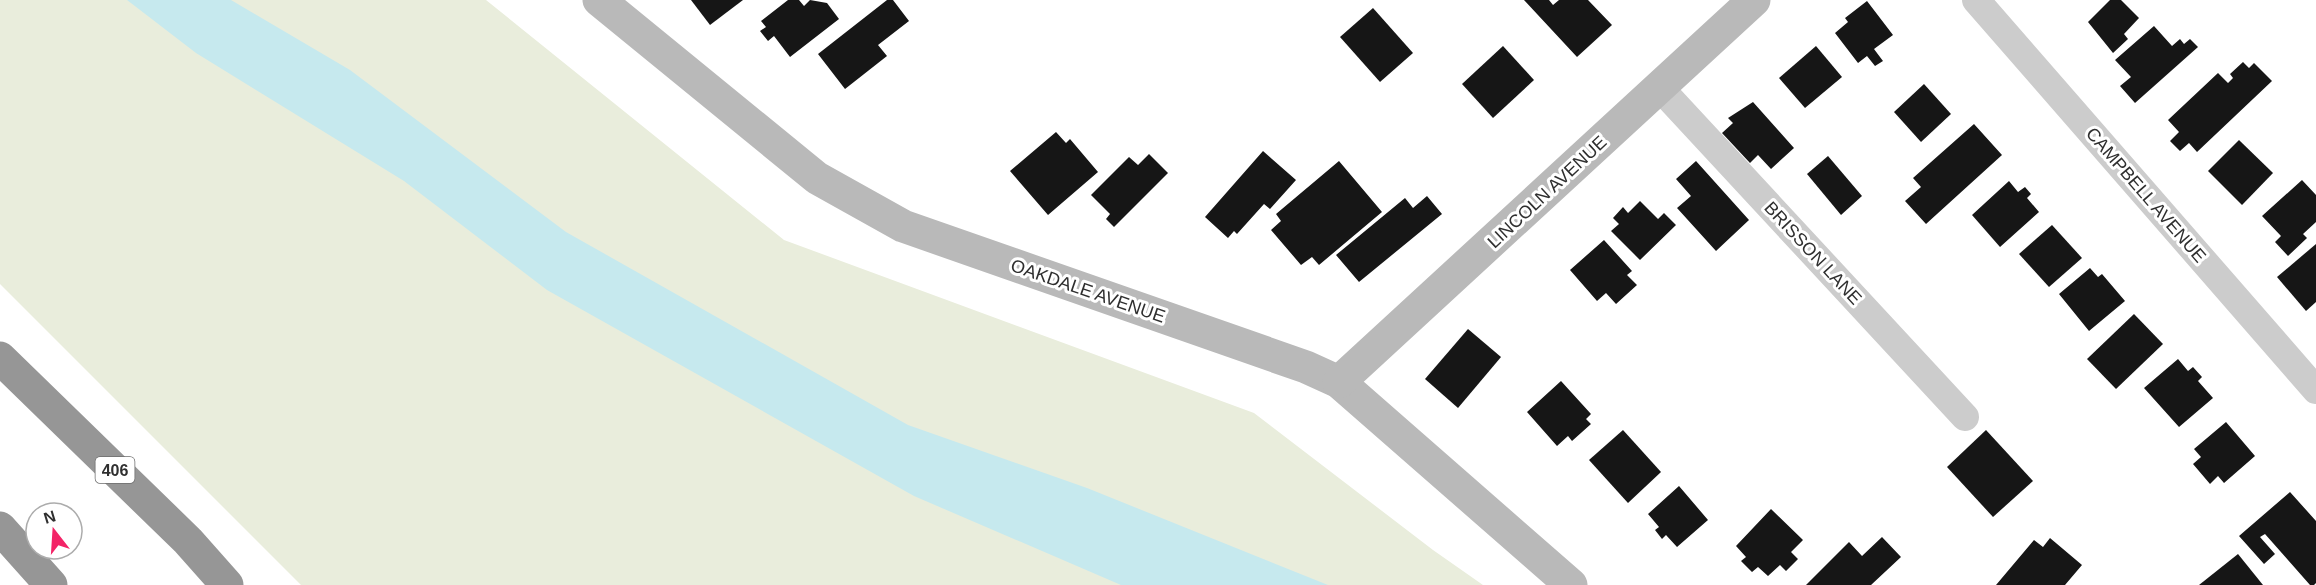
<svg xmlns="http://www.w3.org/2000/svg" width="2316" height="585" font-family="Arial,sans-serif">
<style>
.green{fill:#e9eddc}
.water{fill:#c6e9ee}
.building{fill:#161616}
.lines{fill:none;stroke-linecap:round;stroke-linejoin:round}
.street{stroke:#ccc;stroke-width:28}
.secondary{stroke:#b9b9b9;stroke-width:33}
.highway{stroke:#969696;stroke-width:33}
.labels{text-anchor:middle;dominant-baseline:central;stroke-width:6;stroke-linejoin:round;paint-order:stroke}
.shield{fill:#fff;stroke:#6d6d6d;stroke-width:1.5}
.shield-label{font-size:16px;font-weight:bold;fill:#2f2f2f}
.street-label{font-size:18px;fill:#2f2f2f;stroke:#fff}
</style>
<rect width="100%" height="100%" fill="#fff"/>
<!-- green -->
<path class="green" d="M0,0H486L784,240L1254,413L1433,550L1483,585H301L0,284Z"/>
<!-- water -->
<path class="water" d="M127,0H231L350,70L566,232L908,425L1087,488L1328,585H1121L914,496L547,290L404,181L196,53Z"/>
<!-- building -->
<g class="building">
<path d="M691,0H743L710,25Z"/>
<path d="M788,0H799L804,6L810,0L827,3L839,19L790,57L774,36L768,41L760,31L766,27L761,21Z"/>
<path d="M887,0H893L909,21L878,45L887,56L845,89L818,54Z"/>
<path d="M1524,0H1549L1553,5L1559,0H1588L1612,25L1577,57Z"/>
<path d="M2110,0H2121L2139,18L2124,34L2128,39L2113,53L2088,22Z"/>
<path d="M1867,1L1893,35L1874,49L1883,61L1875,66L1867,56L1858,63L1835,33L1848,22L1845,18Z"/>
<path d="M1373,8L1413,53L1380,82L1340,37Z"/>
<path d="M2154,26L2172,46L2180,39L2184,44L2190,39L2198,47L2135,103L2120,86L2131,77L2115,60Z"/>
<path d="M1503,46L1534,80L1493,118L1462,84Z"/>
<path d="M1816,46L1842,77L1805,108L1779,78Z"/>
<path d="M2243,62L2249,68L2254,63L2272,81L2197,152L2189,143L2180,151L2170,141L2179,132L2168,120L2218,73L2228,83L2233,78L2230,74Z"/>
<path d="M1924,84L1951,114L1921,142L1894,112Z"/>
<path d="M1753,102L1794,148L1771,169L1758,155L1750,163L1722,133L1733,123L1728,118Z"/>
<path d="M1974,124L2002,155L1926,224L1905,201L1921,187L1913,178Z"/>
<path d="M1056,132L1066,143L1070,139L1098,172L1048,215L1010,171Z"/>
<path d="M2239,140L2273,173L2242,205L2208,171Z"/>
<path d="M1263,151L1296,180L1270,209L1264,204L1237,234L1234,231L1228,238L1205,217Z"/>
<path d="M1149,154L1168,173L1114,227L1106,219L1110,214L1091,195L1129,157L1138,165Z"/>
<path d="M1828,156L1862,196L1841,215L1807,174Z"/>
<path d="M1339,161L1382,212L1319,265L1312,257L1301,265L1271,230L1281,221L1276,214Z"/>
<path d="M1696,161L1749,220L1716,251L1677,208L1691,196L1676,179Z"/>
<path d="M2302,180L2316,195V222L2303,234L2307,238L2288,256L2275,242L2281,236L2262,216Z"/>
<path d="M2009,181L2018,192L2025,187L2031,194L2027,198L2039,212L2000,247L1972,215Z"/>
<path d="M1427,196L1442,214L1359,282L1336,255L1405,198L1413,208Z"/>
<path d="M1640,201L1658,219L1664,213L1676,225L1640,260L1611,231L1619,224L1613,218L1623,207L1628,213Z"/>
<path d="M2052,225L2082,258L2049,287L2019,254Z"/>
<path d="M1604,240L1632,271L1627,275L1637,285L1616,304L1606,293L1597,301L1570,270Z"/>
<path d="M2316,244V302L2306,311L2277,277Z"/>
<path d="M2090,268L2098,277L2102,274L2125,301L2089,331L2059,294Z"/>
<path d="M2134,314L2163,344L2116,389L2087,359Z"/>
<path d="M1468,329L1501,357L1458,408L1425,379Z"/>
<path d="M2178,359L2188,371L2193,367L2202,377L2198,381L2213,398L2179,427L2144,388Z"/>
<path d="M1561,381L1591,414L1586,419L1591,424L1572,441L1568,436L1557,446L1527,412Z"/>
<path d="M2226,422L2255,456L2224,483L2218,476L2210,484L2193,464L2201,457L2194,449Z"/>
<path d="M1623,430L1661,472L1628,503L1589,460Z"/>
<path d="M1986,430L2033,481L1993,517L1947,467Z"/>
<path d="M1679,486L1708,520L1677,547L1666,535L1662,539L1655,530L1659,527L1648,514Z"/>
<path d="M2290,492L2316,521V583L2314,585H2310L2265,534L2260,537L2275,554L2264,564L2239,536Z"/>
<path d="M1771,509L1803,540L1791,552L1798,559L1786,571L1780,565L1768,576L1758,567L1752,572L1741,561L1746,557L1736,546Z"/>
<path d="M1882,537L1901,557L1871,585H1806L1849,542L1862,556Z"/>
<path d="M2050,538L2082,565L2065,585H1996L2034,540L2043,547Z"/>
<path d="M2238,554L2263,585H2199Z"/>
</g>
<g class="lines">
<!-- street -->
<g class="street">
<path d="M1976,0L2316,390"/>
<path d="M1660,88L1965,417"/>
</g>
<!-- secondary -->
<g class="secondary">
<path d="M599,0L817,178L903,226L1306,367L1339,382L1571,585"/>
<path d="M1339,382L1754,0"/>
</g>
<!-- highway -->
<g class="highway">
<path d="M0,358L188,541L227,585"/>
<path d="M0,528L51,585"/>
</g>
</g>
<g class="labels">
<!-- shield labels -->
<rect class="shield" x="95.5" y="457" width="39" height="26" rx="4.5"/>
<g class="shield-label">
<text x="115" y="470">406</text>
</g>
<!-- street labels -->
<g class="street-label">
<text transform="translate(1547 192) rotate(-43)">LINCOLN AVENUE</text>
<text transform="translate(2146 195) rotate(49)">CAMPBELL AVENUE</text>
<text transform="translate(1813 253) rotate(47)">BRISSON LANE</text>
<text transform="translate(1088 291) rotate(19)">OAKDALE AVENUE</text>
</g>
</g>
<!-- north arrow -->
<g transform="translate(54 531) rotate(343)"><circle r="28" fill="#ffffff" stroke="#acacac" stroke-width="1.5"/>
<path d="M0-4.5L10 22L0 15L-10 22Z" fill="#f32467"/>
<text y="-9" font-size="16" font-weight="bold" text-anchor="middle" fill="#2f2f2f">N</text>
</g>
</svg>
